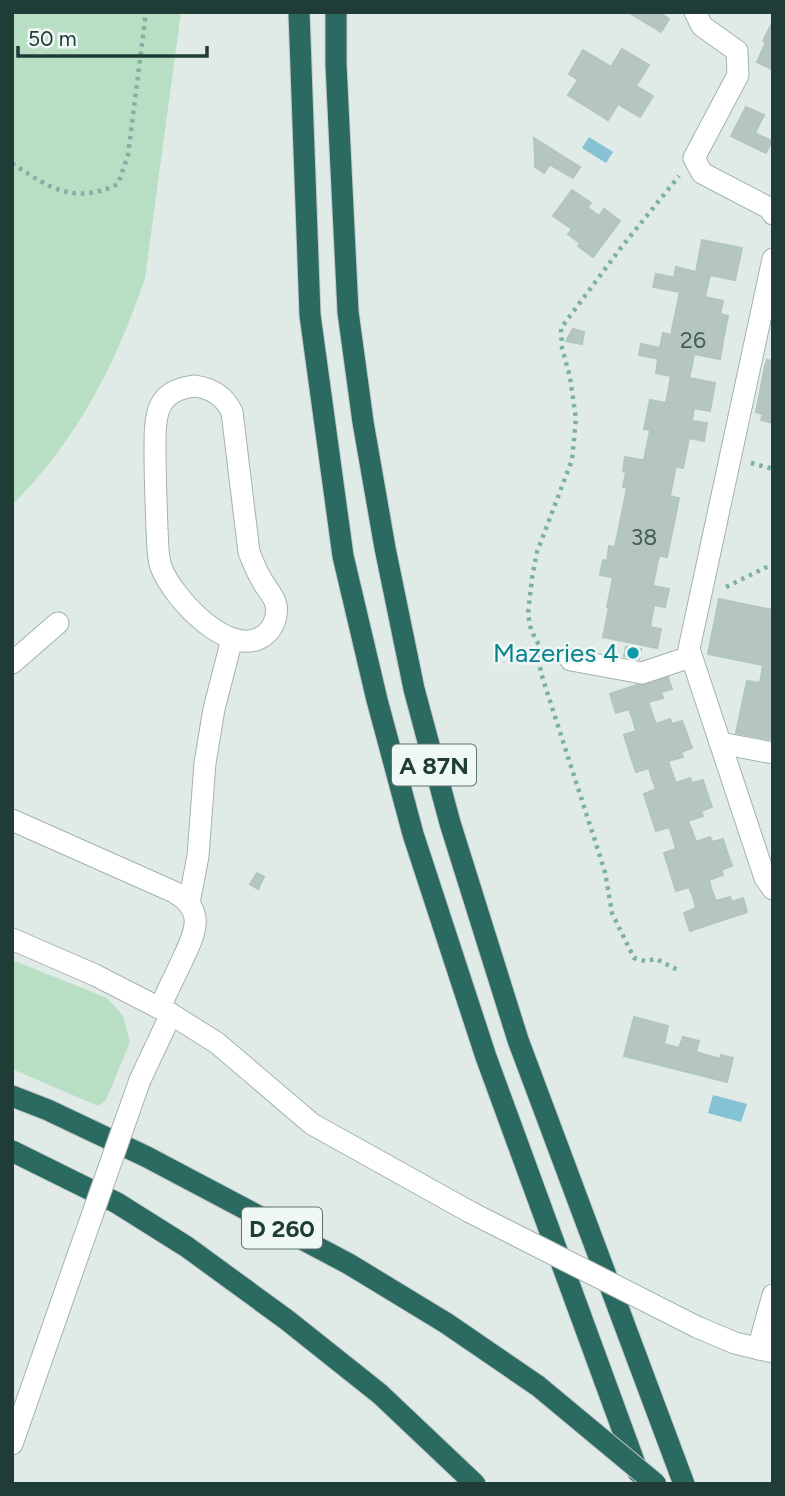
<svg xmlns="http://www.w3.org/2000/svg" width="785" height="1496" font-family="Figtree,sans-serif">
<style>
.green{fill:#b8dec4}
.water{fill:#85c2d3}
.building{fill:#b5c6c0;stroke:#b2c5bf;stroke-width:2}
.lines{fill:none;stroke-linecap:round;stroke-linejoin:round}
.minor-casing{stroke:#a3b3af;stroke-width:23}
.highway-casing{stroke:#c1c8c7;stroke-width:23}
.path{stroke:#7fb0a4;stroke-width:4.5;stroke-dasharray:3.5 5;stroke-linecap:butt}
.minor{stroke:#fff;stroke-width:21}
.highway{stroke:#2b6a61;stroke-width:21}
.minor-bridge-casing{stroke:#a3b3af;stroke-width:23;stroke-linecap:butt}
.highway-bridge-casing{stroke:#c1c8c7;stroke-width:23;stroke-linecap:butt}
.minor-bridge{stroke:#fff;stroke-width:21}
.highway-bridge{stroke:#2b6a61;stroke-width:21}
.culture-dot{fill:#0f9aa8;stroke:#f0f8f5;stroke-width:2.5}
.labels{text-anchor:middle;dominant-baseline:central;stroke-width:5;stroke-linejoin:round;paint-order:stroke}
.number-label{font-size:23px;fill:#455e59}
.shield{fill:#f0f8f5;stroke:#5e7470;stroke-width:2}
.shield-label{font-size:24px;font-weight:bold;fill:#203c37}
.culture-label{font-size:26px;fill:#0d838f;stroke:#f0f8f5;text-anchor:end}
</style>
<rect width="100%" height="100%" fill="#e0ebe7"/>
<!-- green -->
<g class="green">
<path d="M12,12H181L145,278C117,362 76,442 12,505Z"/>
<path d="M12,960L107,998L123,1016L130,1042L106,1100L98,1106L12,1069Z"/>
</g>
<!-- water -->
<g class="water">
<path d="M589,137L613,152L606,163L582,148Z"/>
<path d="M713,1095L747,1104L741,1122L708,1113Z"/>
</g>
<!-- building -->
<g class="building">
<path d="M628,12H659L669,19L661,32Z"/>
<path d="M773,21V45L763,41Z"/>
<path d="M766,42L773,45V70L757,62Z"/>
<path d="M622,49L649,65L636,86L653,96L640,117L618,104L608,120L579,102L603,62L611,67Z"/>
<path d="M583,50L603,62L579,102L568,95L578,80L569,74Z"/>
<path d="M746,107L764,115L755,133L772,141L766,153L731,136Z"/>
<path d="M534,138L580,167L573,178L535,156Z"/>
<path d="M535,156L550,164L544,173L535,167Z"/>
<path d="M572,190L591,203L587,207L599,216L604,209L620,221L593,257L578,246L580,243L568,234L572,229L553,216Z"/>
<path d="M702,240L742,248L735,280L710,275L708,284L674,278L676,267L696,272Z"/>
<path d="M656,274L708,284L705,297L723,301L720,314L728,316L725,330L674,320L680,292L653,287Z"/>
<path d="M674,320L725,330L720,359L694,354L692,365L639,355L641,344L660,348L663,333L671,335Z"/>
<path d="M573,329L584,332L582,344L566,341Z"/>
<path d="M658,359L692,365L689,378L715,383L710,411L666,403L671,376L656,373Z"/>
<path d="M767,360L773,361V368L765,366Z"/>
<path d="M765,366L773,368V417L756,412Z"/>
<path d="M650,400L694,408L692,421L707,423L704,441L644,429Z"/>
<path d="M763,414L773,417V423L761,420Z"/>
<path d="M650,431L689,438L683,468L644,460Z"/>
<path d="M625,457L676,466L670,496L623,487L626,472L623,471Z"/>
<path d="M627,488L679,498L673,528L621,518Z"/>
<path d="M621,518L673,528L667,557L615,547Z"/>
<path d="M609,546L659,555L653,585L600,575L603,560L607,561Z"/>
<path d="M613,578L669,589L665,607L654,605L652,616L607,607Z"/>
<path d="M719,599L773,610V740L736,733L747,681L760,683L763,665L708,654Z"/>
<path d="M609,607L652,616L650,627L661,629L657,648L603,637Z"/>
<path d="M626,647L641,649L639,659L624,656Z"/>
<path d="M667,675L672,689L661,692L663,698L648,702L652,713L633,720L629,709L616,713L610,694Z"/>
<path d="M652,713L656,724L670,719L672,724L682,721L687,734L630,754L624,735L636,731L633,720Z"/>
<path d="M687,734L692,748L681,752L683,757L668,761L672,772L652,779L649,768L636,772L630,754Z"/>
<path d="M672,772L676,783L690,778L692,783L703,780L707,793L650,813L644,794L656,789L652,779Z"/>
<path d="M707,793L712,807L701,811L703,816L688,821L692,831L673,838L669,827L656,831L650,813Z"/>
<path d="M692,831L696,842L710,837L712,842L723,839L727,852L670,872L664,853L676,849L673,838Z"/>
<path d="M727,852L732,866L721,870L723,875L709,880L712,891L693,897L689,887L676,891L670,872Z"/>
<path d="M257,873L264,877L258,889L250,884Z"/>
<path d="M712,891L716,901L730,897L732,902L743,898L747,912L690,931L684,913L696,908L693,897Z"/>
<path d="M634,1017L668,1026L664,1044L679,1048L683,1037L699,1041L696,1052L720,1059L721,1055L733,1058L727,1082L624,1056Z"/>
</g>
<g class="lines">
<defs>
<g id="minor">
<path d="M695,12L702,26L737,51L738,75L694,158L702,173L769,208L773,214"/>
<path d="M773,259L689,649L765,878L773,889"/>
<path d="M195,386C213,389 224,396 232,412L249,552C253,562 257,573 263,582C267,590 274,595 276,605C278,615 274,627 266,634C232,663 172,597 161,567C157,555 158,542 157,529C156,502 155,476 155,449C155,416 155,390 195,386Z"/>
<path d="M571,660L642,673L690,657"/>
<path d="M12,663L58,623"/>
<path d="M720,743L773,753"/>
<path d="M12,820L174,892C208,911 194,935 181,963C174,978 166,993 160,1008"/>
<path d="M189,903L198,856L205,763L214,709L232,639"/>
<path d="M12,939L95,975L171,1014L217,1043L312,1124L470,1212"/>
<path d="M140,1080L171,1014"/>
<path d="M697,1327L735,1343L773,1352"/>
<path d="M758,1349L773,1295"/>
<path d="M12,1444L77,1258"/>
</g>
<g id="highway">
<path d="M299,12L310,315L343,556L377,700L413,834L486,1057L638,1472"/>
<path d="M336,12V65L348,312L363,422L385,548L414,689L450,823L518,1040L684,1484"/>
<path d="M12,1096L48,1110L147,1157L349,1264L446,1323L538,1386"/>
<path d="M12,1151L117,1203L187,1247L287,1320L380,1394L475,1484"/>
</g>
</defs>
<!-- minor casing -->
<use href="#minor" class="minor-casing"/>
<!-- highway casing -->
<use href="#highway" class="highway-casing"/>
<!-- path -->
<g class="path">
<path d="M12,163C49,188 74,205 118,184L128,155L146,12"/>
<path d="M751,463L773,469"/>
<path d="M726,587L773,564"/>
<path d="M551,654L542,651L531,630L528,614L532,578L537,552L572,460L576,419L570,377L562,348L561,328L620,249L679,176"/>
<path d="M551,657L538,655L541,673L605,872L612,913L634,958L645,961L656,959L680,971"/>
</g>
<!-- minor -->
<use href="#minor" class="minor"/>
<!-- highway -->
<use href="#highway" class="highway"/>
<defs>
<g id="minor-bridge">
<path d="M470,1212L697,1327"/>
<path d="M77,1258L140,1080"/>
</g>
<path id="highway-bridge" d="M538,1386L656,1484"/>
</defs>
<!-- minor-bridge casing -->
<use href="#minor-bridge" class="minor-bridge-casing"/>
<!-- highway-bridge casing -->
<use href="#highway-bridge" class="highway-bridge-casing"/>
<!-- minor-bridge -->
<use href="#minor-bridge" class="minor-bridge"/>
<!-- highway-bridge -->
<use href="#highway-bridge" class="highway-bridge"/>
</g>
<!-- markers -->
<circle class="culture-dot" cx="633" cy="653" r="7"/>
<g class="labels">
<!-- number labels -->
<g class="number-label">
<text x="693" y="340">26</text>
<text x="644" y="537">38</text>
</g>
<!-- shield labels -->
<g class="shield">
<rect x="392" y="744.5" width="84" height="41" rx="5"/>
<rect x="242" y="1207.5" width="80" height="41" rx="5"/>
</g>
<g class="shield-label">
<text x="434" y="765">A 87N</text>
<text x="282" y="1228">D 260</text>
</g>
<!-- culture labels -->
<g class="culture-label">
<text x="619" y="653">Mazeries 4</text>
</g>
</g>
<!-- border -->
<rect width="785" height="1496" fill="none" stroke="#203c37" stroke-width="28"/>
<!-- scale -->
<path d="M18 46v10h189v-10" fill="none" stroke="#203c37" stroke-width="3.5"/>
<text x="28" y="46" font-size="21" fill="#203c37" stroke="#f0f8f5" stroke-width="5" paint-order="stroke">50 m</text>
</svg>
